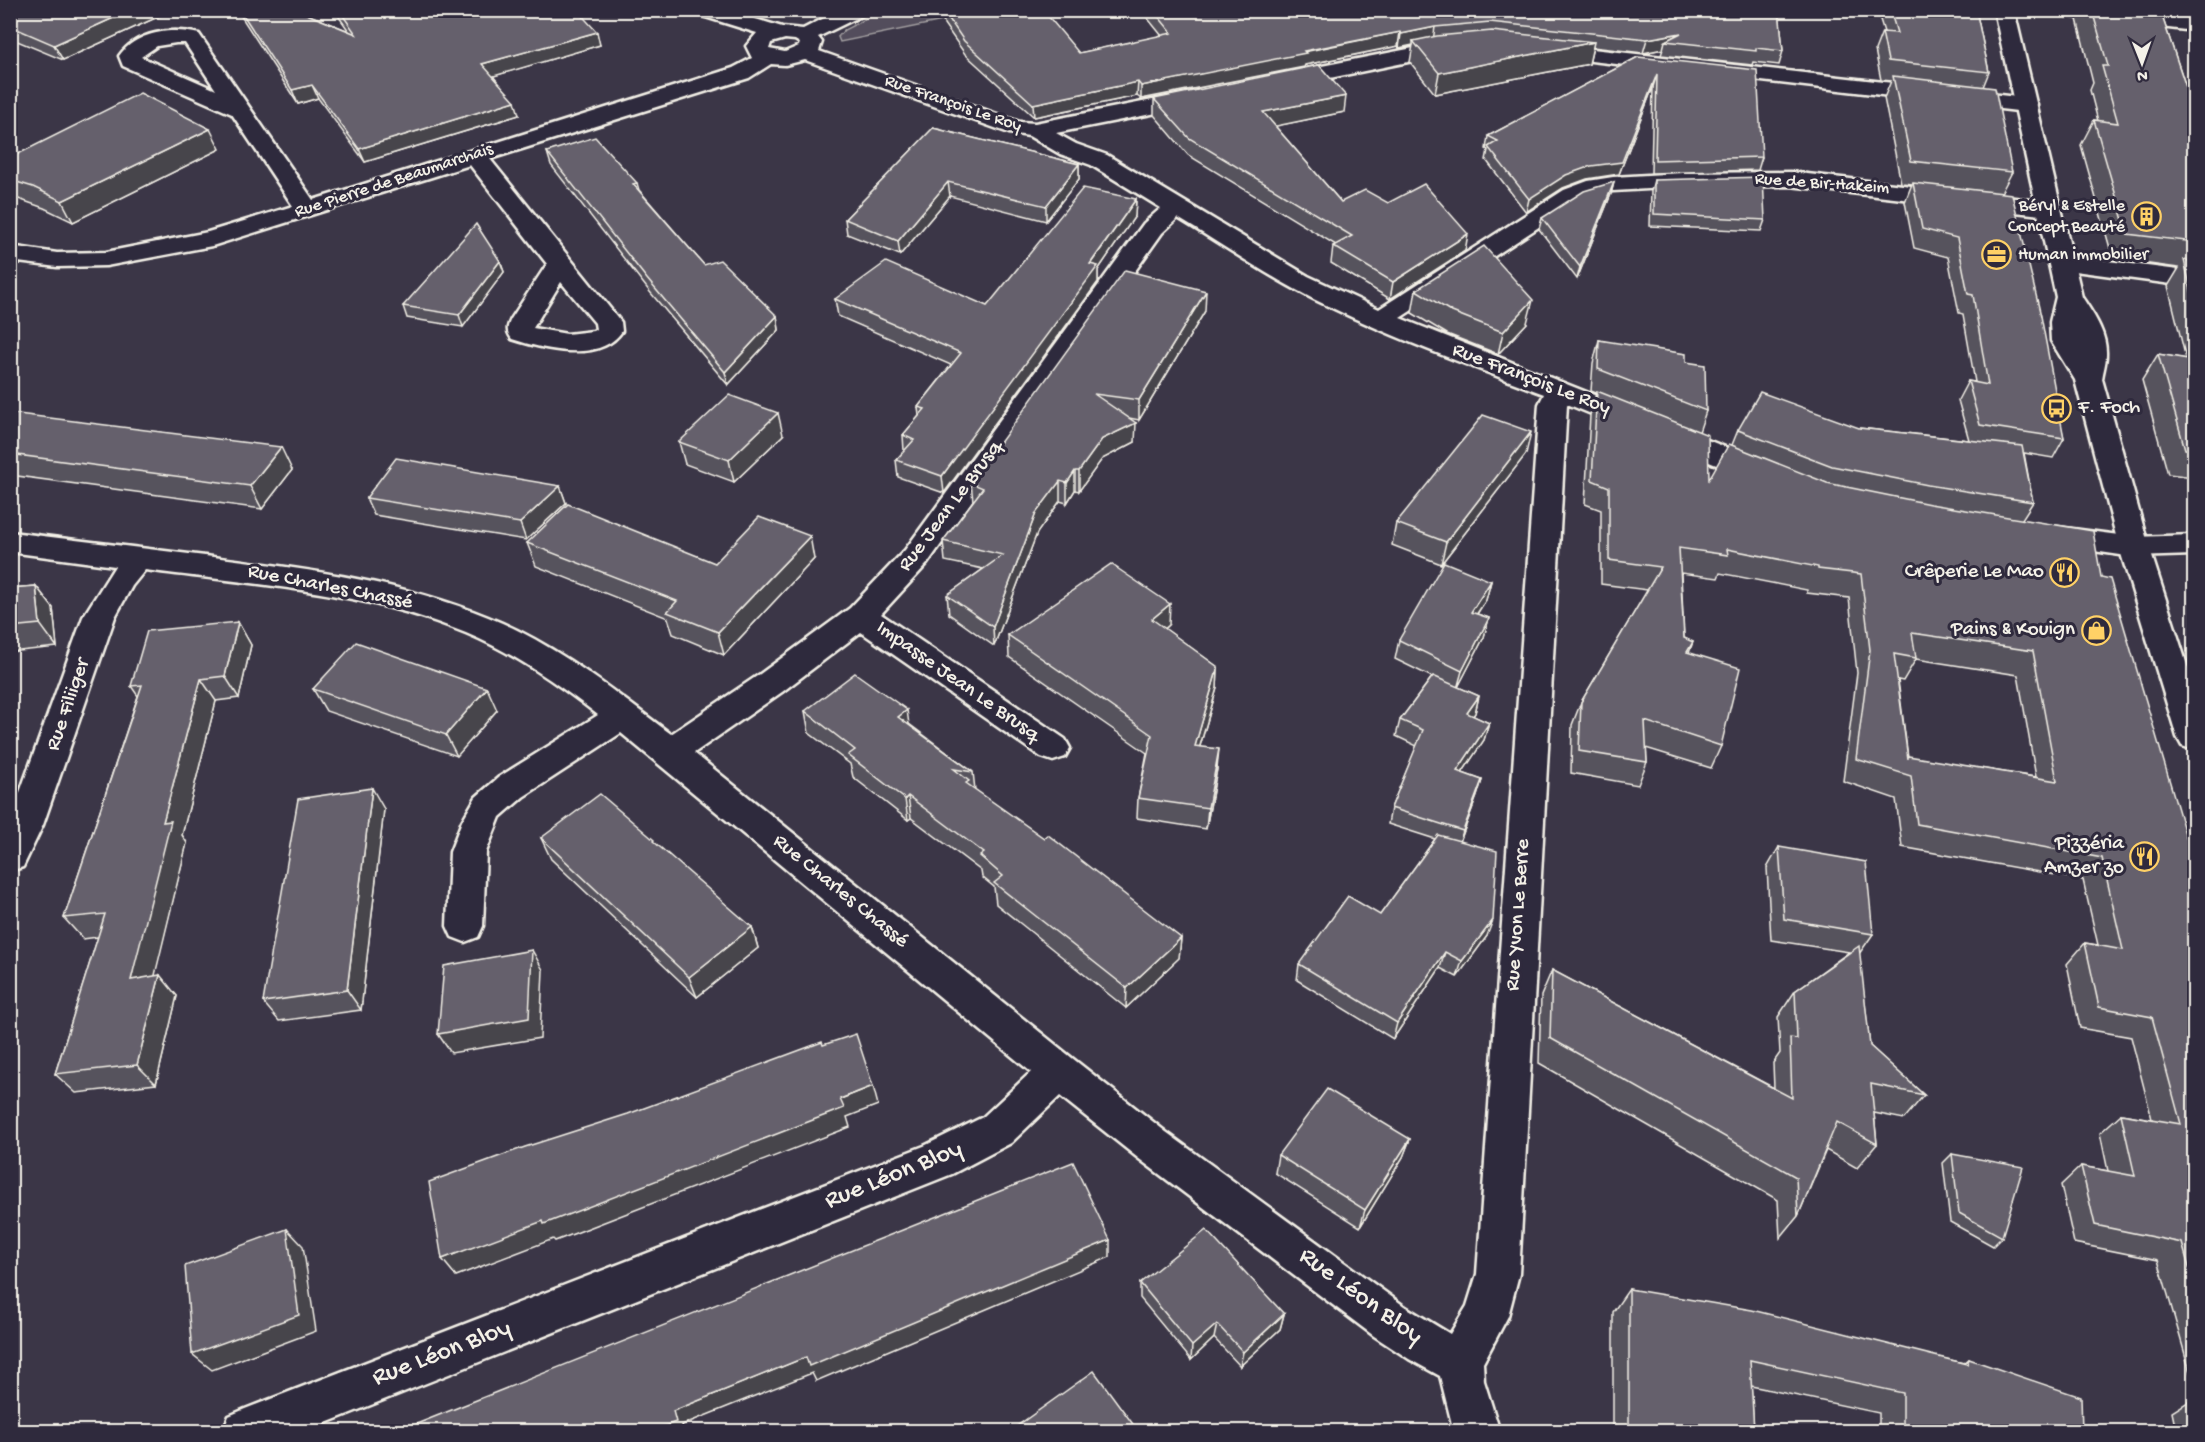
<svg xmlns="http://www.w3.org/2000/svg" width="2205" height="1442" font-family="'Gochi Hand',sans-serif">
<style>
.green{fill:#534e5c;stroke:#a4a0a2;stroke-width:1.5}
.lines{fill:none;stroke-linecap:round;stroke-linejoin:round}
.street-casing{stroke:#f4f1e8;stroke-width:5}
.secondary-casing{stroke:#f4f1e8;stroke-width:5}
.street{fill:#2f2a3d;fill-rule:evenodd}
.secondary{fill:#2f2a3d;fill-rule:evenodd}
.wall{fill:#57535d;stroke:#f4f1e8;stroke-width:1.5;fill-rule:evenodd}
.shaded-wall{fill:#47444c;stroke:#f4f1e8;stroke-width:1.5}
.building{fill:#65616c;stroke:#f4f1e8;stroke-width:1.5;fill-rule:evenodd}
.labels{text-anchor:middle;dominant-baseline:central;stroke-width:6;stroke-linejoin:round;paint-order:stroke}
.far-street-label{font-size:18px;fill:#f4f1e8;stroke:#2f2a3d}
.far-poi-label{font-size:18px;fill:#f4f1e8;stroke:#2f2a3d;text-anchor:end}
.street-label{font-size:21px;fill:#f4f1e8;stroke:#2f2a3d}
.poi-label{font-size:21px;fill:#f4f1e8;stroke:#2f2a3d;text-anchor:end}
.near-street-label{font-size:26px;fill:#f4f1e8;stroke:#2f2a3d}
</style>
<rect width="100%" height="100%" fill="#3b3647"/>
<filter id="ink" filterUnits="userSpaceOnUse"><feTurbulence type="fractalNoise" baseFrequency=".0167" numOctaves="2"/><feDisplacementMap in="SourceGraphic" scale="12" xChannelSelector="R" yChannelSelector="G"/><feConvolveMatrix kernelMatrix="1 2 1 2 8 2 1 2 1" color-interpolation-filters="sRGB"/></filter>
<g filter="url(#ink)">
<!-- green -->
<path class="green" d="M881,11H942L957,15L982,13L840,42L838,37L844,30Z"/>
<g class="lines">
<defs>
<g id="street">
<path d="M693,10H726L782,27L803,29L840,10H868L865,14L818,37L822,42L819,51L1020,122L1035,123L1199,91L1207,93L1210,98L1207,103L1056,133L1076,144L1107,155L1308,276L1379,309L1564,190L1588,181L1613,177L1683,173L1790,172L2049,202L2058,204L2061,209L2058,214L2049,216L1790,186L1683,187L1613,191L1600,193L1580,200L1400,318L1773,466L1777,473L1773,480L1763,483L1753,480L1567,404L1519,1274L1508,1316L1483,1363L1484,1381L1500,1432H1454L1440,1376L1409,1359L1374,1336L1138,1158L1060,1096L1011,1143L952,1174L303,1432H223L229,1416L245,1409L924,1146L983,1117L1031,1072L621,733L523,797L500,817L486,852L483,926L478,937L465,942L452,937L447,926L450,852L462,821L476,797L499,777L598,715C557,683 514,653 466,633C366,591 252,584 145,570L132,586L115,617L43,825L23,867L10,871V820L83,617L115,566L10,552V532C78,540 146,549 213,557C306,569 400,581 488,617C556,644 613,691 671,734L760,674L850,608L905,550L1144,223L1161,208L1091,165L1060,154L1029,136L1009,133L805,60L785,65L771,64L749,78L490,159L621,322L622,331C600,364 543,349 512,339C506,331 507,327 511,319L547,264L470,165L212,246L106,266L57,267L10,261V246L57,253L106,252L208,232L293,206L232,114L123,66L119,56C137,31 172,27 199,34L313,200L733,68L752,58L746,46L757,33L696,14ZM785,39L795,40L800,43L799,46L785,52L769,49L771,43ZM176,43H185L216,90L141,57L157,46ZM1178,218C1228,248 1276,282 1328,306C1398,340 1471,366 1544,394L1539,404L1477,1274L1467,1306L1450,1334L1404,1306L1166,1132L1072,1058L694,753L782,692L861,632L1041,757L1053,761L1065,757L1070,748L1065,739L881,614L927,564L1162,233ZM561,282L595,323L596,329L593,331L567,334L533,328Z"/>
<path d="M2057,10H2124L2194,19V31L2067,16L2060,14Z"/>
<path d="M1454,40L1462,41L1465,46L1462,51L1281,88L1273,86L1270,81L1273,76L1281,74Z"/>
<path d="M1548,44L2026,98L2034,100L2037,105L2034,110L2026,112L1540,55L1537,50L1540,45Z"/>
<path d="M2061,255L2194,272V287L2052,268L2048,263L2052,258Z"/>
<path d="M2050,526L2134,537L2194,535V555L2134,557L2039,543L2035,536L2039,529Z"/>
</g>
<path id="secondary" d="M1994,10H2014L2082,297C2093,314 2107,333 2106,355C2106,363 2103,371 2102,379L2149,547L2194,687V750L2182,746L2177,737L2119,547L2075,380L2051,341L2050,322L2056,297Z"/>
</defs>
<!-- street casing -->
<use href="#street" class="street-casing"/>
<!-- secondary casing -->
<use href="#secondary" class="secondary-casing"/>
<!-- street -->
<use href="#street" class="street"/>
<!-- secondary -->
<use href="#secondary" class="secondary"/>
</g>
<!-- wall -->
<g class="wall">
<path d="M10,10H173L63,60L10,38Z"/>
<path d="M237,10H297L349,31L334,10H577L600,45L493,76L519,115L365,162L318,98L298,104Z"/>
<path d="M943,10L1079,53L1162,36L1141,10H1779L1783,51L1779,65L1753,62L1752,65L1661,55L1663,49L1643,53L1593,47L1589,64L1435,94L1410,62L1413,45L1399,48L1398,46L1305,65L1304,67L1141,99L1137,96L1034,117L965,54L944,24Z"/>
<path d="M1877,10H1976L1989,72L1983,87L2012,172L2001,193L2064,438L2053,458L2024,453L2033,502L2022,519L2101,577L2194,864V1386L2158,1260L2074,1243L2061,1185L2081,1166L2108,1171L2100,1133L2121,1114L2152,1119L2131,1037L2080,1028L2067,964L2085,943L2098,945L2083,880L1902,847L1896,799L1843,781L1857,673L1849,598L1807,593V590L1720,573L1718,578L1681,573L1684,638L1693,642L1689,653L1721,746L1711,768L1646,748L1647,762L1638,785L1571,773L1572,725L1581,702L1648,590L1601,584V510L1585,504L1590,415L1596,393L1591,391L1593,363L1599,340L1686,362L1706,411L1699,432L1709,479L1732,445L1738,430L1859,428L1969,440L1958,400L1968,381L1975,382L1963,314L1959,313L1948,257L1914,248L1905,202L1912,184L1901,183L1884,98L1891,81L1881,80L1875,50L1882,32H1884ZM1916,659L2018,675L2036,777L1908,757L1898,680L1903,681Z"/>
<path d="M2081,10H2160L2189,96L2194,97V477L2168,474L2142,380L2158,354L2186,359L2168,286L2179,268L2113,259L2081,145L2094,120L2098,121L2090,90L2093,83L2077,19Z"/>
<path d="M1638,57L1762,157L1758,170L1651,173L1653,87L1619,174L1587,179L1563,188L1526,212L1486,160L1488,150L1486,149L1488,136Z"/>
<path d="M1154,99L1344,112L1275,126L1341,202L1465,251L1390,299L1331,263L1333,246L1336,245L1188,155L1154,115Z"/>
<path d="M933,128L1079,164V179L1046,221L950,196L900,255L847,234L845,219Z"/>
<path d="M220,149L73,222L44,208L10,196V158Z"/>
<path d="M547,152L637,183L639,190L704,265L777,316L779,330L728,385L650,292L551,165Z"/>
<path d="M1654,180L1765,220L1761,231L1650,226L1651,191Z"/>
<path d="M1614,182L1611,194L1577,279L1539,229L1542,218Z"/>
<path d="M1136,199L1135,216L1098,270V282L944,493L898,477L896,460L904,451L903,435L919,416L918,407L951,365L838,316L835,299L987,306Z"/>
<path d="M500,261L504,272L463,327L407,318L403,306Z"/>
<path d="M1416,290L1527,323L1498,354L1447,334L1412,313Z"/>
<path d="M1205,311L1139,420L1129,418L1135,442L1102,459L1079,491L1075,490L1067,503L1060,501L1037,533L994,646L949,614L947,595L983,569L945,561L943,541L973,501L971,483Z"/>
<path d="M10,413L292,470L262,509L10,475Z"/>
<path d="M783,435L734,482L685,464L679,442Z"/>
<path d="M1526,454L1441,564L1392,545L1396,523Z"/>
<path d="M560,486L566,503L526,540L374,515L366,498Z"/>
<path d="M527,543L715,563L814,559L724,655L673,634L668,618L536,566Z"/>
<path d="M1491,581L1486,600L1477,614L1489,618L1484,637L1458,687L1479,696L1475,713L1473,716L1489,723L1484,740L1462,773L1482,780L1477,796L1460,841L1487,936L1457,977L1440,968L1393,1039L1297,980L1299,964L1380,915L1435,839L1388,824L1391,808L1417,746L1396,736L1400,720L1432,677L1395,659L1399,640Z"/>
<path d="M36,586L53,608L57,647L10,652V588Z"/>
<path d="M238,622L251,645L239,698L216,701L182,835L187,843L154,976L177,996L156,1084L76,1093L55,1074L98,937L83,939L64,918L138,696L131,686Z"/>
<path d="M1169,625L1165,629L1218,667L1217,688L1200,746L1217,769L1206,829L1137,818L1138,798L1147,753L1009,657L1008,635Z"/>
<path d="M313,689L497,710L457,756L326,711Z"/>
<path d="M805,711L909,724L973,772L975,790L1181,938L1179,958L1126,1008L996,904L994,887L982,877L981,871L911,818L908,820L853,777L850,764L809,733Z"/>
<path d="M384,809L361,1010L279,1021L263,1002Z"/>
<path d="M541,838L752,927L758,948L697,997L551,859Z"/>
<path d="M1779,847L1873,934L1859,954L1870,1046L1924,1095L1904,1119L1874,1113L1877,1144L1857,1168L1826,1150L1798,1216L1780,1238L1778,1200L1539,1063L1541,996L1552,970L1774,1088L1773,1063L1780,1053L1778,1017L1795,991L1849,952L1771,940L1767,868Z"/>
<path d="M1410,1139L1403,1157L1360,1227L1275,1173L1278,1155Z"/>
<path d="M1952,1154L2002,1237L1993,1246L1950,1222L1943,1163Z"/>
<path d="M1140,1283L1284,1314L1280,1329L1240,1366L1214,1338L1191,1360L1140,1298Z"/>
<path d="M1629,1289L1964,1363L1969,1359L2082,1431H1879V1413L1751,1386L1754,1431H1613V1312Z"/>
<path d="M2194,1398V1431H2176L2172,1412Z"/>
</g>
<!-- shaded-wall -->
<g class="shaded-wall">
<path d="M131,10H173L63,60L54,45Z"/>
<path d="M1435,27L1433,41H1413V45L1399,48L1401,34Z"/>
<path d="M597,32L600,45L487,78L482,64Z"/>
<path d="M1400,32L1398,46L1305,65L1304,67L1141,99V86Z"/>
<path d="M1681,33L1665,41L1663,49L1643,53L1647,39Z"/>
<path d="M1594,42L1589,64L1435,94L1439,73Z"/>
<path d="M1657,74L1653,87L1619,174L1587,179L1563,188L1526,212L1529,199Z"/>
<path d="M1138,82L1137,96L1034,117L1033,104Z"/>
<path d="M312,85L318,98L298,104L292,90Z"/>
<path d="M1346,96L1344,112L1262,129L1263,112Z"/>
<path d="M515,101L519,115L365,162L359,149Z"/>
<path d="M210,129L220,149L73,222L62,201Z"/>
<path d="M1079,164V179L1046,221V206Z"/>
<path d="M948,182L950,196L900,255L898,241Z"/>
<path d="M1614,182L1611,194L1577,279L1580,267Z"/>
<path d="M1136,199L1135,216L1098,270V282L944,493L942,476Z"/>
<path d="M1468,234L1465,251L1390,299L1393,282Z"/>
<path d="M500,261L504,272L463,327L459,315Z"/>
<path d="M1206,291L1205,311L1139,420V400Z"/>
<path d="M1533,300L1527,323L1498,354L1503,332Z"/>
<path d="M777,316L779,330L728,385L725,372Z"/>
<path d="M778,413L783,435L734,482L729,460Z"/>
<path d="M1136,423L1135,442L1102,459L1079,491V471L1102,439Z"/>
<path d="M1531,432L1526,454L1441,564L1446,542Z"/>
<path d="M281,447L292,470L262,509L250,486Z"/>
<path d="M1075,471V490L1067,503V483Z"/>
<path d="M1060,481V501L1037,533L994,646L993,627L1036,513Z"/>
<path d="M560,486L566,503L526,540L520,523Z"/>
<path d="M810,536L814,559L724,655L718,632Z"/>
<path d="M1491,581L1486,600L1466,630L1471,612Z"/>
<path d="M36,586L53,608L57,647L40,624Z"/>
<path d="M1170,604L1169,625L1151,640L1152,619Z"/>
<path d="M1489,618L1484,637L1457,689L1462,671Z"/>
<path d="M238,622L251,645L239,698L225,676Z"/>
<path d="M1218,667L1217,688L1194,766L1195,746Z"/>
<path d="M201,679L216,701L182,835L187,843L149,1000L131,980L163,822Z"/>
<path d="M487,688L497,710L457,756L446,735Z"/>
<path d="M1479,696L1475,713L1463,730L1467,713Z"/>
<path d="M907,710L910,732L898,717Z"/>
<path d="M1489,723L1484,740L1452,788L1457,771Z"/>
<path d="M1219,749L1217,769L1206,829L1208,808Z"/>
<path d="M1482,780L1477,796L1458,847L1463,831Z"/>
<path d="M372,788L384,809L361,1010L347,990Z"/>
<path d="M908,796L911,818L908,820L905,799Z"/>
<path d="M1493,920L1487,936L1457,977L1462,961Z"/>
<path d="M752,927L758,948L697,997L689,977Z"/>
<path d="M1181,938L1179,958L1126,1008L1127,988Z"/>
<path d="M532,950L543,970L540,1038L451,1053L438,1034Z"/>
<path d="M1445,952L1440,968L1393,1039L1397,1023Z"/>
<path d="M160,975L177,996L156,1084L137,1065Z"/>
<path d="M873,1086L878,1105L847,1117L850,1127L555,1241L553,1239L456,1276L442,1259Z"/>
<path d="M1410,1139L1403,1157L1360,1227L1365,1210Z"/>
<path d="M287,1229L303,1246L316,1331L212,1370L192,1354Z"/>
<path d="M1110,1240V1257L816,1381L812,1373L682,1425L684,1431H651L673,1411L806,1357Z"/>
<path d="M1284,1314L1280,1329L1240,1366L1243,1352Z"/>
<path d="M1217,1324L1214,1338L1191,1360L1192,1346Z"/>
</g>
<!-- building -->
<g class="building">
<path d="M10,10H131L54,45L10,26Z"/>
<path d="M240,10H297L356,34L339,10H577L597,32L482,64L515,101L359,149L312,85L292,90Z"/>
<path d="M943,10H1043L1079,53L1172,33L1153,10H1779L1783,51L1756,48V51L1665,41L1681,33L1647,39L1490,22L1435,27L1401,34L1400,32L1304,51L1306,53L1141,86L1138,82L1033,104L964,41Z"/>
<path d="M1890,10H1976L1989,72L1888,61L1882,32L1897,33Z"/>
<path d="M2092,10H2160L2189,96L2194,97V242L2127,234L2094,120L2118,123L2102,66H2108Z"/>
<path d="M1492,31L1594,42L1439,73L1413,41L1437,36Z"/>
<path d="M1638,57L1757,70L1762,157L1655,160L1657,74L1622,162L1591,166L1566,175L1529,199L1488,147L1498,141L1488,136Z"/>
<path d="M1319,65L1346,96L1263,112L1341,202L1365,190L1388,203L1424,184L1468,234L1393,282L1333,246L1352,236L1189,138L1154,99Z"/>
<path d="M1893,76L1995,88L2012,172L1911,161Z"/>
<path d="M140,93L210,129L62,201L33,187L10,180V158Z"/>
<path d="M933,128L1079,164L1046,206L948,182L898,241L845,219Z"/>
<path d="M595,137L637,183L633,184L704,265L720,260L777,316L725,372L647,279L547,152Z"/>
<path d="M1763,177L1765,220L1654,214V180Z"/>
<path d="M1614,182L1580,267L1542,218L1584,191Z"/>
<path d="M1913,183L2012,194L2041,316L2064,438L1980,425L1968,381L1988,385L1973,295L1968,294L1957,238L1922,229Z"/>
<path d="M1083,188L1136,199L1090,264L1098,266L942,476L896,460L914,440L903,435L925,409L918,407L961,353L835,299L886,262L987,306Z"/>
<path d="M476,224L500,261L459,315L403,306Z"/>
<path d="M1484,246L1533,300L1503,332L1452,312L1416,290Z"/>
<path d="M2184,260L2194,262V303Z"/>
<path d="M1125,270L1206,291L1139,400L1094,394L1136,423L1102,439L1079,471H1075L1067,483L1060,481L1036,513L993,627L947,595L1003,555L943,541L983,488L971,483Z"/>
<path d="M1599,340L1686,354V362L1705,365L1706,411L1598,369Z"/>
<path d="M2158,354L2194,360V450L2185,449Z"/>
<path d="M1597,391L1708,435L1709,479L1729,444L1827,483L1930,504L2093,531L2101,577L2110,579L2194,864V1285L2182,1243L2095,1225L2081,1166L2135,1176L2121,1114L2181,1124L2152,1017L2099,1007L2085,943L2123,950L2102,858L1917,824L1911,776L1856,759L1870,650L1861,574L1818,569V567L1727,549L1728,555L1679,548L1684,638L1693,642L1687,652L1740,668L1721,746L1645,721L1647,762L1579,751L1581,702L1661,567L1609,560V487L1592,480ZM1912,633L2033,651L2057,781L1908,756V759L1894,654L1916,658Z"/>
<path d="M1760,392L1859,428L2022,446L2033,502L1928,485L1832,466L1738,430Z"/>
<path d="M729,395L778,413L729,460L679,442Z"/>
<path d="M10,413L281,447L250,486L10,454Z"/>
<path d="M1483,415L1531,432L1446,542L1396,523Z"/>
<path d="M396,458L560,486L520,523L366,498Z"/>
<path d="M568,504L715,563L759,517L810,536L718,632L667,612L677,601L527,543Z"/>
<path d="M1444,562L1491,581L1471,612L1489,618L1462,671L1399,640Z"/>
<path d="M1111,564L1170,604L1152,619L1218,667L1195,746L1219,749L1208,808L1138,798L1152,735L1008,635Z"/>
<path d="M36,586L40,624L10,627V588Z"/>
<path d="M238,622L225,676L201,679L163,822L171,821L131,980L160,975L137,1065L55,1074L105,914L64,918L142,685L131,686L147,631Z"/>
<path d="M356,642L487,688L446,735L313,689Z"/>
<path d="M855,673L907,710L898,717L973,772L954,769L969,781L966,783L1044,838L1048,835L1181,938L1127,988L994,883L1003,876L980,856L984,853L908,796L905,799L848,755L855,750L805,711Z"/>
<path d="M1433,676L1479,696L1467,713L1489,723L1457,771L1482,780L1463,831L1391,808L1423,730L1400,720Z"/>
<path d="M372,788L347,990L263,1002L298,799Z"/>
<path d="M600,794L654,840L653,841L752,927L689,977L541,838Z"/>
<path d="M1438,835L1497,851L1493,920L1462,961L1445,952L1397,1023L1299,964L1348,896L1380,915Z"/>
<path d="M1779,847L1866,862L1873,934L1784,919Z"/>
<path d="M1859,946L1870,1046L1924,1095L1871,1084L1877,1144L1837,1122L1798,1216L1796,1177L1550,1038L1552,970L1792,1098L1790,1038L1797,1039L1795,991Z"/>
<path d="M532,950L529,1018L438,1034L444,966Z"/>
<path d="M856,1034L873,1086L840,1099L844,1108L544,1224L543,1221L442,1259L429,1182L525,1147L628,1114L822,1042L823,1045Z"/>
<path d="M1327,1089L1410,1139L1365,1210L1278,1155Z"/>
<path d="M1952,1154L2023,1167L2002,1237L1959,1213Z"/>
<path d="M1073,1162L1110,1240L809,1366L806,1357L673,1411L676,1422L651,1431H399Z"/>
<path d="M287,1229L299,1315L192,1354L185,1266Z"/>
<path d="M1206,1230L1284,1314L1243,1352L1217,1324L1192,1346L1140,1283Z"/>
<path d="M1629,1289L1752,1310L1967,1364L1969,1359L2081,1397L2082,1431H1980L1970,1428L1969,1431H1903V1393L1750,1360L1754,1431H1629Z"/>
<path d="M1094,1371L1138,1431H1010Z"/>
</g>
</g>
<!-- icons -->
<defs>
<symbol id="building-ring" viewBox="-11 -11 22 22"><circle r="9.5" fill="#2f2a3d" stroke="#ffd166" stroke-width="1.5"/><path d="M-4-6H4V6H1V3H-1V6H-4ZM-2.5-4.3h1.7v1.8h-1.7ZM.8-4.3h1.7v1.8H.8ZM-2.5-1h1.7V.8h-1.7ZM.8-1h1.7V.8H.8Z" fill="#ffd166"/></symbol>
<symbol id="office-ring" viewBox="-11 -11 22 22"><circle r="9.5" fill="#2f2a3d" stroke="#ffd166" stroke-width="1.5"/><path d="M-6-3h4V-5.5h4V-3h4V5H-6ZM-1-4.5V-3h2v-1.5ZM-6 0V1H6V0Z" fill="#ffd166"/></symbol>
<symbol id="bus-ring" viewBox="-11 -11 22 22"><circle r="9.5" fill="#2f2a3d" stroke="#ffd166" stroke-width="1.5"/><path d="M-5-6H5V4H4V6H2V4H-2V6H-4V4H-5ZM-3.5-4V0h7V-4ZM-3.5 1.2v1.5H-2V1.2ZM2 1.2v1.5H3.5V1.2Z" fill="#ffd166"/></symbol>
<symbol id="restaurant-ring" viewBox="-11 -11 22 22"><circle r="9.5" fill="#2f2a3d" stroke="#ffd166" stroke-width="1.5"/><path d="M-5-6h1v4h1v-4h1v4h1v-4h1v5L-1.5 .5V6h-2V.5L-5-1ZM5-6V6H3V1.5H1.5Q1.5-4 5-6Z" fill="#ffd166"/></symbol>
<symbol id="shop-ring" viewBox="-11 -11 22 22"><circle r="9.5" fill="#2f2a3d" stroke="#ffd166" stroke-width="1.5"/><path d="M-5-2.5h2.3a2.7 3.5 0 0 1 5.4 0H5L5.5 6h-11ZM-1.5-2.5h3a1.5 2.3 0 0 0-3 0Z" fill="#ffd166"/></symbol>
</defs>
<g fill-rule="evenodd">
<use href="#building-ring" x="2130" y="200" width="33" height="33"/>
<use href="#office-ring" x="1980" y="238" width="33" height="33"/>
<use href="#bus-ring" x="2040" y="392" width="33" height="33"/>
<use href="#restaurant-ring" x="2048" y="556" width="33" height="33"/>
<use href="#shop-ring" x="2080" y="614" width="33" height="33"/>
<use href="#restaurant-ring" x="2128" y="840" width="33" height="33"/>
</g>
<g class="labels">
<!-- far-street labels -->
<g class="far-street-label">
<text transform="translate(953 104) rotate(19)">Rue François Le Roy</text>
<text transform="translate(394 181) rotate(-18)">Rue Pierre de Beaumarchais</text>
<text transform="translate(1822 184) rotate(4)">Rue de Bir-Hakeim</text>
</g>
<!-- far-poi labels -->
<g class="far-poi-label">
<text x="2125" y="206">Béryl &amp; Estelle<tspan x="2125" dy="21">Concept Beauté</tspan></text>
<text x="2018" y="255" text-anchor="start">Human immobilier</text>
</g>
<!-- street labels -->
<g class="street-label">
<text transform="translate(1531 380) rotate(21)">Rue François Le Roy</text>
<text transform="translate(951 507) rotate(-53)">Rue Jean Le Brusq</text>
<text transform="translate(330 588) rotate(11)">Rue Charles Chassé</text>
<text transform="translate(957 682) rotate(35)">Impasse Jean Le Brusq</text>
<text transform="translate(69 705) rotate(-71)">Rue Filiiger</text>
<text transform="translate(840 892) rotate(39)">Rue Charles Chassé</text>
<text transform="translate(1519 915) rotate(-86)">Rue Yvon Le Berre</text>
</g>
<!-- poi labels -->
<g class="poi-label">
<text x="2078" y="408" text-anchor="start">F. Foch</text>
<text x="2044" y="572">Crêperie Le Mao</text>
<text x="2075" y="630">Pains &amp; Kouign</text>
<text x="2124" y="844">Pizzéria<tspan x="2124" dy="24">Amzer zo</tspan></text>
</g>
<!-- near-street labels -->
<g class="near-street-label">
<text transform="translate(894 1176) rotate(-22)">Rue Léon Bloy</text>
<text transform="translate(1360 1297) rotate(36)">Rue Léon Bloy</text>
<text transform="translate(442 1354) rotate(-21)">Rue Léon Bloy</text>
</g>
</g>
<!-- margin -->
<rect width="2205" height="1442" fill="none" stroke="#2f2a3d" stroke-width="36"/>
<rect x="18" y="18" width="2169" height="1406" fill="none" stroke="#f4f1e8" stroke-width="2" filter="url(#ink)"/>
<!-- north arrow -->
<g transform="translate(2142 63) rotate(179)" stroke="#2f2a3d" stroke-width="4.5" paint-order="stroke">
<path d="M0-4.5L10 22L0 15L-10 22Z" fill="#f4f1e8"/>
<text y="-9" font-size="16" font-weight="bold" text-anchor="middle" fill="#f4f1e8">N</text>
</g>
</svg>
